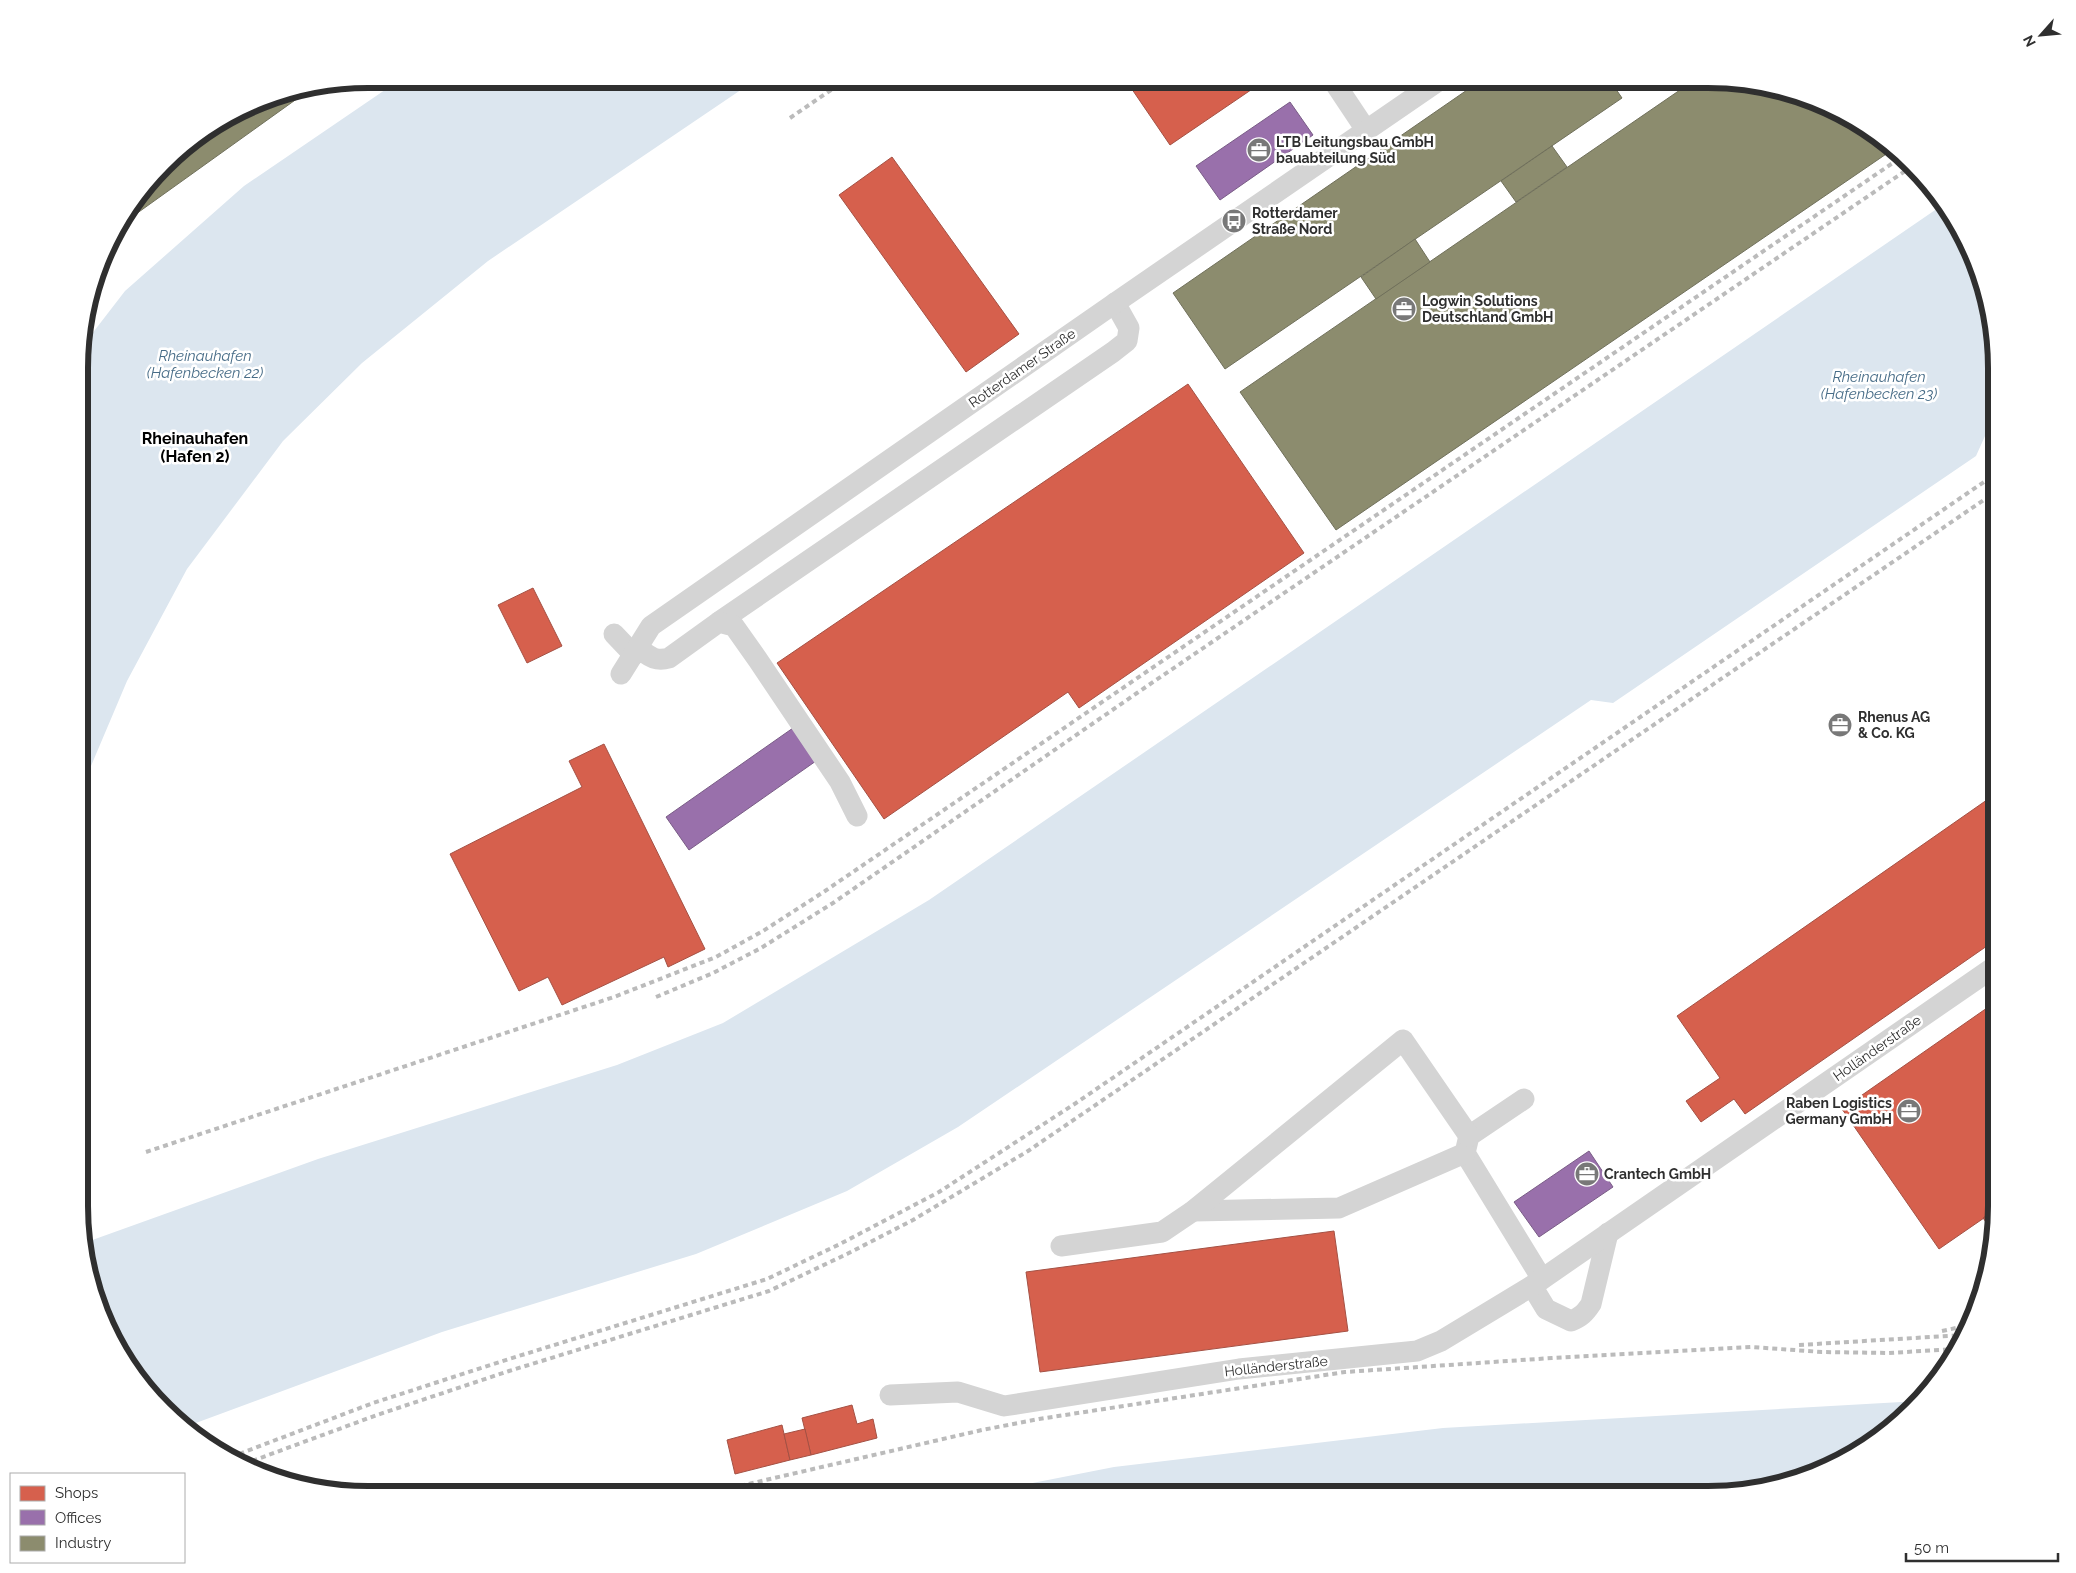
<svg xmlns="http://www.w3.org/2000/svg" width="2076" height="1573" font-family="Raleway,sans-serif">
<style>
.water{fill:#dce6ef}
.shops{fill:#d6604d;stroke:#a45144}
.offices{fill:#9970ab;stroke:#795c86}
.industry{fill:#8c8c6e;stroke:#70705b}
.lines{fill:none;stroke-linecap:round;stroke-linejoin:round}
.minor{stroke:#d4d4d4;stroke-width:21}
.rail{stroke:#bbb;stroke-width:4;stroke-dasharray:5 4;stroke-linecap:butt}
.labels{text-anchor:middle;dominant-baseline:central;stroke-width:5;stroke-linejoin:round;paint-order:stroke}
.poi-label{font-size:14px;font-weight:bold;fill:#2f2f2f;stroke:#fff;text-anchor:start}
.street-label{font-size:14px;fill:#2f2f2f;stroke:#fff}
.water-label{font-size:15px;font-style:italic;fill:#476c87;stroke:#fff}
.quarter-label{font-size:16px;font-weight:bold;fill:#000;stroke:#fff}
.rim{fill:none;stroke:#2f2f2f;stroke-width:6}
</style>
<rect width="100%" height="100%" fill="#fff"/>
<!-- water -->
<g class="water">
<path d="M401,79H757L488,261L362,363L283,441L187,569L127,681L80,792L81,348L125,291L244,186Z"/>
<path d="M1941,206L1968,240L1987,293L1997,367V413L1994,416L1976,456L1613,703L1591,700L958,1127L847,1191L696,1254L442,1332L185,1427L177,1423L109,1334L84,1243L318,1159L617,1065L723,1023L929,900Z"/>
<path d="M1919,1401L1836,1465L1765,1489L1709,1494H977L1114,1467L1443,1428Z"/>
</g>
<!-- shops -->
<g class="shops">
<path d="M1125,79H1267L1170,145Z"/>
<path d="M892,157L1019,334L966,372L839,195Z"/>
<path d="M1188,384L1304,553L1079,708L1068,692L884,819L777,663Z"/>
<path d="M533,588L562,646L527,663L498,605Z"/>
<path d="M604,744L705,949L668,967L664,957L562,1005L548,977L519,991L450,854L582,787L569,761Z"/>
<path d="M1994,795L1997,799V939L1745,1114L1734,1099L1701,1122L1686,1101L1720,1078L1677,1016Z"/>
<path d="M1997,1001V1209L1939,1249L1842,1109Z"/>
<path d="M1997,1209V1225L1995,1234L1983,1218Z"/>
<path d="M1334,1231L1348,1331L1040,1372L1026,1272Z"/>
<path d="M852,1405L857,1424L873,1419L877,1438L811,1455L802,1418Z"/>
<path d="M782,1425L790,1460L735,1474L727,1440Z"/>
<path d="M805,1429L811,1455L790,1460L784,1434Z"/>
</g>
<!-- offices -->
<g class="offices">
<path d="M1290,102L1313,135L1220,200L1196,166Z"/>
<path d="M793,728L816,761L689,850L666,817Z"/>
<path d="M1589,1151L1613,1187L1539,1237L1514,1202Z"/>
</g>
<!-- industry -->
<g class="industry">
<path d="M1483,79H1609L1622,98L1225,369L1173,293Z"/>
<path d="M1696,79H1727L1819,101L1895,148L1336,530L1240,392Z"/>
<path d="M293,91L298,98L115,229L117,223L177,150L274,94Z"/>
<path d="M1552,146L1567,167L1516,202L1501,181Z"/>
<path d="M1415,239L1430,262L1376,299L1361,277Z"/>
</g>
<g class="lines">
<!-- minor -->
<g class="minor">
<path d="M1332,79L1366,130"/>
<path d="M719,622L1113,352L1127,341L1129,328L1115,303"/>
<path d="M614,634L634,655"/>
<path d="M638,648C649,656 655,662 669,658L719,622L734,626L758,660L840,782L857,816"/>
<path d="M621,674L651,626L1115,303L1441,79"/>
<path d="M1524,1099L1469,1136L1465,1153L1542,1279"/>
<path d="M1193,1211L1339,1208L1465,1153"/>
<path d="M1061,1246L1162,1232L1193,1211L1403,1040L1469,1136"/>
<path d="M1532,1286L1546,1309L1571,1321C1581,1317 1585,1313 1591,1304L1608,1233"/>
<path d="M890,1395L958,1392L1004,1406L1239,1369L1417,1351L1441,1341L1532,1286L1997,965"/>
</g>
<!-- rail -->
<g class="rail">
<path d="M790,118L847,79"/>
<path d="M114,234L129,219"/>
<path d="M656,997L713,973L761,948L833,903L1137,693L1911,167"/>
<path d="M146,1152L614,997L716,957L763,931L825,891L1903,156"/>
<path d="M1942,1331L1970,1325"/>
<path d="M1799,1345L1963,1335"/>
<path d="M231,1457L373,1403L509,1359L767,1279L840,1244L939,1192L1076,1103L1997,473"/>
<path d="M244,1464L377,1415L509,1371L769,1291L847,1254L913,1220L1028,1151L1997,491"/>
<path d="M705,1494L982,1430L1039,1419L1345,1372L1552,1358L1751,1347L1822,1352L1889,1353L1955,1349"/>
</g>
</g>
<!-- icons -->
<defs>
<symbol id="office-disc" viewBox="-11 -11 22 22"><circle r="9.5" fill="#787878" stroke="#fff"/><path d="M-6-3h4V-5.5h4V-3h4V5H-6ZM-1-4.5V-3h2v-1.5ZM-6 0V1H6V0Z" fill="#fff"/></symbol>
<symbol id="bus-disc" viewBox="-11 -11 22 22"><circle r="9.5" fill="#787878" stroke="#fff"/><path d="M-5-6H5V4H4V6H2V4H-2V6H-4V4H-5ZM-3.5-4V0h7V-4ZM-3.5 1.2v1.5H-2V1.2ZM2 1.2v1.5H3.5V1.2Z" fill="#fff"/></symbol>
</defs>
<g fill-rule="evenodd">
<use href="#office-disc" x="1245" y="136" width="28" height="28"/>
<use href="#bus-disc" x="1220" y="207" width="28" height="28"/>
<use href="#office-disc" x="1390" y="295" width="28" height="28"/>
<use href="#office-disc" x="1826" y="711" width="28" height="28"/>
<use href="#office-disc" x="1895" y="1097" width="28" height="28"/>
<use href="#office-disc" x="1573" y="1160" width="28" height="28"/>
</g>
<g class="labels">
<!-- poi labels -->
<g class="poi-label">
<text x="1276" y="142">LTB Leitungsbau GmbH<tspan x="1276" dy="16">bauabteilung Süd</tspan></text>
<text x="1252" y="213">Rotterdamer<tspan x="1252" dy="16">Straße Nord</tspan></text>
<text x="1422" y="301">Logwin Solutions<tspan x="1422" dy="16">Deutschland GmbH</tspan></text>
<text x="1858" y="717">Rhenus AG<tspan x="1858" dy="16">&amp; Co. KG</tspan></text>
<text x="1892" y="1103" text-anchor="end">Raben Logistics<tspan x="1892" dy="16">Germany GmbH</tspan></text>
<text x="1604" y="1174">Crantech GmbH</text>
</g>
<!-- street labels -->
<g class="street-label">
<text transform="translate(1022 368) rotate(-35)">Rotterdamer Straße</text>
<text transform="translate(1877 1048) rotate(-35)">Holländerstraße</text>
<text transform="translate(1276 1366) rotate(-6)">Holländerstraße</text>
</g>
<!-- water labels -->
<g class="water-label">
<text x="205" y="356">Rheinauhafen<tspan x="205" dy="17">(Hafenbecken 22)</tspan></text>
<text x="1879" y="377">Rheinauhafen<tspan x="1879" dy="17">(Hafenbecken 23)</tspan></text>
</g>
<!-- quarter labels -->
<g class="quarter-label">
<text x="195" y="438">Rheinauhafen<tspan x="195" dy="18">(Hafen 2)</tspan></text>
</g>
</g>
<!-- crop -->
<path d="M0 0H2076V1573H0ZM368 88H1708A280 280 0 0 1 1988 368V1206A280 280 0 0 1 1708 1486H368A280 280 0 0 1 88 1206V368A280 280 0 0 1 368 88Z" fill="#fff" fill-rule="evenodd"/>
<path class="rim" d="M368 88H1708A280 280 0 0 1 1988 368V1206A280 280 0 0 1 1708 1486H368A280 280 0 0 1 88 1206V368A280 280 0 0 1 368 88Z"/>
<!-- legend -->
<rect x="10" y="1473" width="175" height="90" fill="#ffffff" stroke="#acacac"/>
<rect x="20" y="1486" width="25" height="15" fill="#d6604d" stroke="#acacac"/>
<text x="55" y="1498" font-size="15" fill="#2f2f2f">Shops</text>
<rect x="20" y="1510" width="25" height="15" fill="#9970ab" stroke="#acacac"/>
<text x="55" y="1523" font-size="15" fill="#2f2f2f">Offices</text>
<rect x="20" y="1536" width="25" height="15" fill="#8c8c6e" stroke="#acacac"/>
<text x="55" y="1548" font-size="15" fill="#2f2f2f">Industry</text>
<!-- north arrow -->
<g transform="translate(2041 35) rotate(243)" stroke="#ffffff" stroke-width="4" paint-order="stroke">
<path d="M0-4L9 19L0 12L-9 19Z" fill="#2f2f2f"/>
<text y="-8" font-size="14" font-weight="bold" text-anchor="middle" fill="#2f2f2f">N</text>
</g>
<!-- scale -->
<path d="M1906 1553v8h152v-8" fill="none" stroke="#2f2f2f" stroke-width="2.5"/>
<text x="1914" y="1553" font-size="15" fill="#2f2f2f" stroke="#ffffff" stroke-width="4" paint-order="stroke">50 m</text>
</svg>
